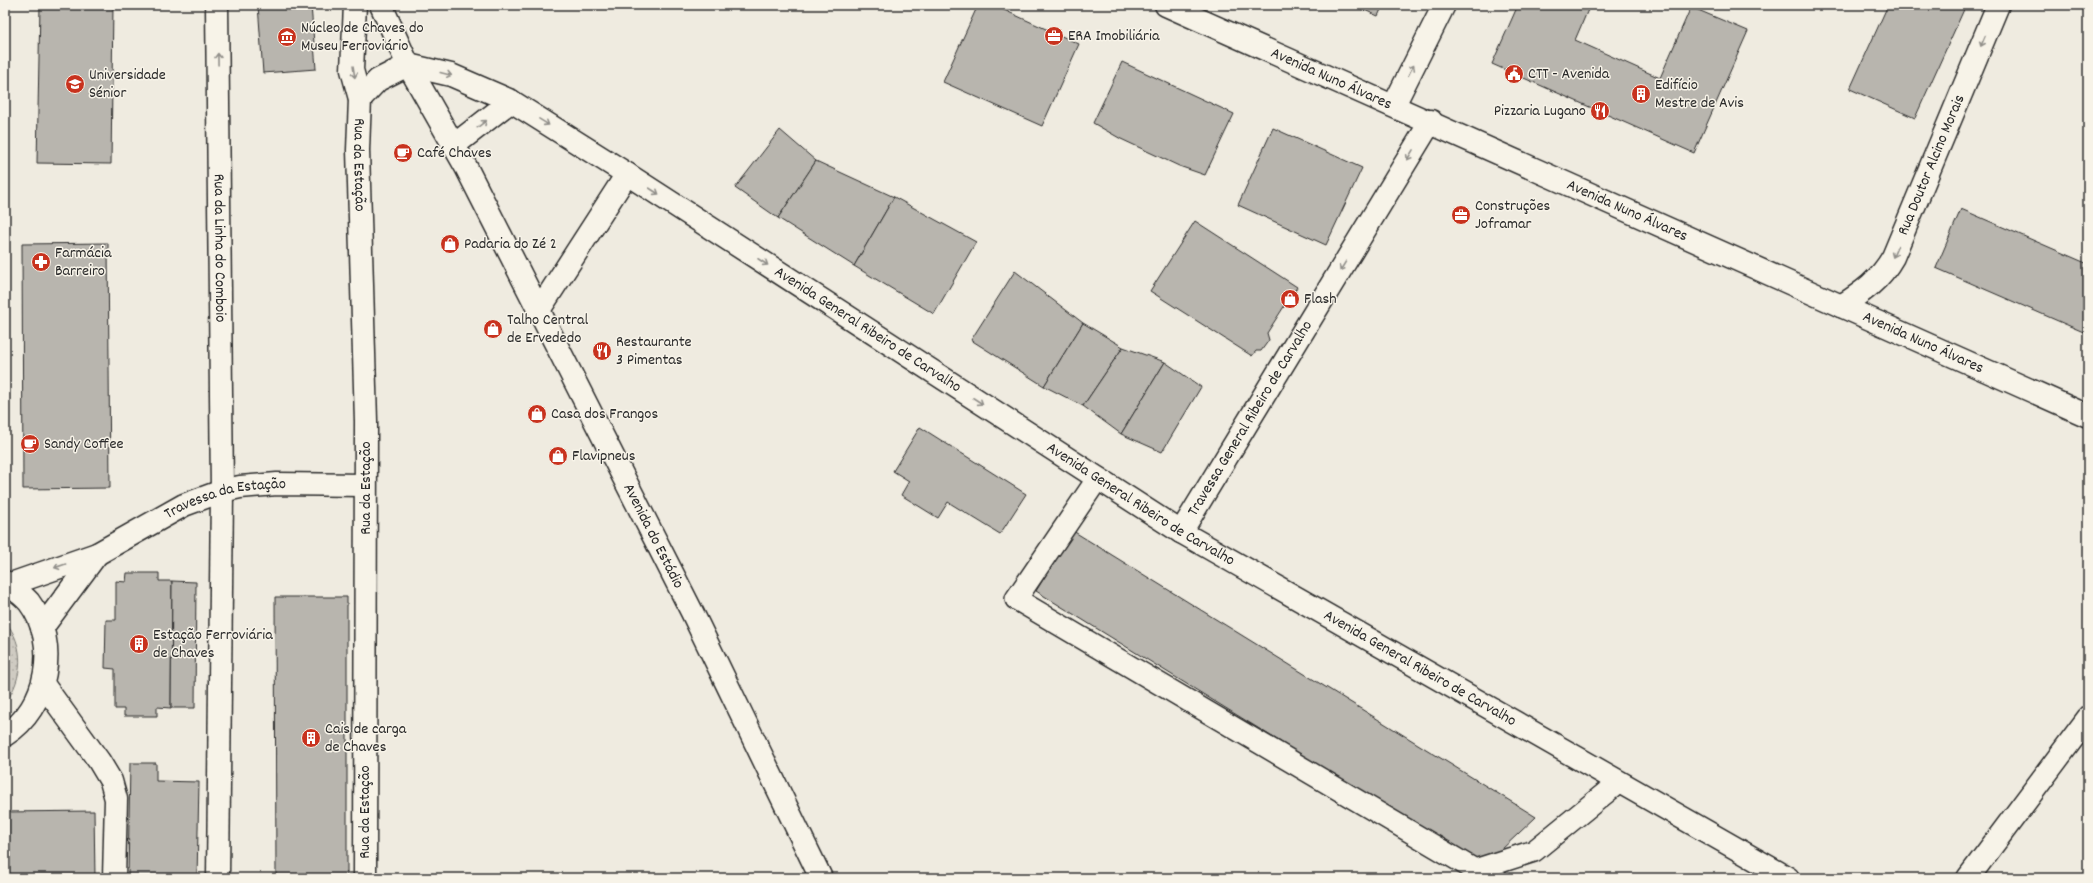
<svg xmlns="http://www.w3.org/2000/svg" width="2093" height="883" font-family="Dekko,sans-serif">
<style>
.grass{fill:url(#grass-dots);stroke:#7d7b76}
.building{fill:#b8b5ae;stroke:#2b2b2b}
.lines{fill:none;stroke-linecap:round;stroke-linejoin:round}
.service-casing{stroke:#2b2b2b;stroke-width:24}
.pedestrian-casing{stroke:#2b2b2b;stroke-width:25}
.minor-casing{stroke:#2b2b2b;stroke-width:25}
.tertiary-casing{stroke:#2b2b2b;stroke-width:25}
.secondary-casing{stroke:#2b2b2b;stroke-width:25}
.service{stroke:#f7f3e8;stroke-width:21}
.pedestrian{stroke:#f7f3e8;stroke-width:22}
.minor{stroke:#f7f3e8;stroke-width:22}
.tertiary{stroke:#f7f3e8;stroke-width:22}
.secondary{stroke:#f7f3e8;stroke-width:22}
.oneway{stroke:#918f8a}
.labels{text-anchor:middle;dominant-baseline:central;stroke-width:3;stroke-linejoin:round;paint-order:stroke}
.poi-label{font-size:16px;fill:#2b2b2b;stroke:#f7f3e8;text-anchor:start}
.street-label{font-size:16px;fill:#2b2b2b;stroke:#f7f3e8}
</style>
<defs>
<pattern id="grass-dots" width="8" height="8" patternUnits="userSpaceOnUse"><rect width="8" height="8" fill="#cfcbc2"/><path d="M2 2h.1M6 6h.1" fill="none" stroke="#b2aea7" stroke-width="1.8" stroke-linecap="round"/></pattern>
</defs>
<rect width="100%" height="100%" fill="#efebe0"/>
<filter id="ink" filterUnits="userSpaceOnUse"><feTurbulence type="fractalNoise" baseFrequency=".025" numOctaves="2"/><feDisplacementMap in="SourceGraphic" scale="8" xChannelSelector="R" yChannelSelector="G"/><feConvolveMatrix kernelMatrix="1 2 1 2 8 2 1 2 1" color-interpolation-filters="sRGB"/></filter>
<g filter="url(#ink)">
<!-- grass -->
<path class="grass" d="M5,621C25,645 24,678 5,703Z"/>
<!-- building -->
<g class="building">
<path d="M40,5H113L111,164L37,163Z"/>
<path d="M258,5H311L316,69L263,73Z"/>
<path d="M978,5H993L1079,44L1042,126L943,82Z"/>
<path d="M1353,5H1383L1378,16Z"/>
<path d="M1518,5H1590L1575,40L1660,78L1691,7L1748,31L1694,153L1492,64Z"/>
<path d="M1888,5H1966L1915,118L1850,89Z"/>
<path d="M1122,62L1234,114L1205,175L1179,166L1121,139L1093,123Z"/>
<path d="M1273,128L1362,168L1326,245L1238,205Z"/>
<path d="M780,130L816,161L778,218L735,188Z"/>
<path d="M816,161L894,197L854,266L778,218Z"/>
<path d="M894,197L976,242L934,314L854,266Z"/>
<path d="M1961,209L2088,264V334L1936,268Z"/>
<path d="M1195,221L1297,287L1294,292L1297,297L1291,306L1285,305L1267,333L1269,340L1261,351H1256L1252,356L1150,291Z"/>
<path d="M108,243L110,488L23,489L22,244Z"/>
<path d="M1015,271L1083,323L1044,386L971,340Z"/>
<path d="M1083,323L1123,347L1083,406L1044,386Z"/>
<path d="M1123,347L1165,362L1121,434L1083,406Z"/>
<path d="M1165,362L1201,387L1162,452L1121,434Z"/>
<path d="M920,427L1026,494L1000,534L948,502L938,518L901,495L909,481L893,471Z"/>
<path d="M1073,531L1536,817L1483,867L1036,591Z"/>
<path d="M127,573H159V581H172L171,708L157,707V716H124V709H115V669L105,668L106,620H116V581L126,582Z"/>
<path d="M172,581L196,582L195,708H171Z"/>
<path d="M275,597H347V878H276Z"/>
<path d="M130,763H156V781L199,782L197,878H128Z"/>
<path d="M94,811L95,878H5V812Z"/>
</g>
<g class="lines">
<defs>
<path id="service" d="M1098,478L1016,599L1475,870L1534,851L1619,782"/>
<path id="pedestrian" d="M218,878L222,491"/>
<g id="minor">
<path id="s1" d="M217,5L222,491"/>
<path id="s2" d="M355,5L352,70L360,99L358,150L366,421L365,878"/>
<path id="s3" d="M360,99L378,80L408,65L451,75L511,101L627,174L1181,532L1788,878"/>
<path d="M1394,105L1444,5"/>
<path d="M453,146L511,101"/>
<path id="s4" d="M1841,306C1863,292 1880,280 1893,257L1998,5"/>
<path d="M539,310L627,174"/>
<path id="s5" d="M1181,532L1431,121"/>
<path id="s6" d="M8,585L97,554L184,505L222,491L240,487L277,484L365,485"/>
<path d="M42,628L97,554"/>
<path d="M43,684L99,761L111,781L116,799L114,878"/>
<path d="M1968,878L2088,718"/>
</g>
<g id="tertiary">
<path id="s7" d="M381,5L408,65L466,167L692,612L821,878"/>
</g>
<g id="secondary">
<path id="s8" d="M1166,5L2088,416"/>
<path d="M5,582C13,588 23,595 29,602C60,643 48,708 5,735"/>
</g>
</defs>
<!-- service casing -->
<use href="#service" class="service-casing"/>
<!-- pedestrian casing -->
<use href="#pedestrian" class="pedestrian-casing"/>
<!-- minor casing -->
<use href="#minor" class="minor-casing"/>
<!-- tertiary casing -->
<use href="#tertiary" class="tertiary-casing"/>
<!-- secondary casing -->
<use href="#secondary" class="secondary-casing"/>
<!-- service -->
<use href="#service" class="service"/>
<!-- pedestrian -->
<use href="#pedestrian" class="pedestrian"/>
<!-- minor -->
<use href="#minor" class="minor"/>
<!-- tertiary -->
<use href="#tertiary" class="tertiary"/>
<!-- secondary -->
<use href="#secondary" class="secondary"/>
</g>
<!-- one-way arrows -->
<defs><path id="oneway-shaft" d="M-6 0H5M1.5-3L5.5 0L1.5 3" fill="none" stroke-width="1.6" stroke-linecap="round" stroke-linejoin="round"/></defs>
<g class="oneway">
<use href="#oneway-shaft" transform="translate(1983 41) rotate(113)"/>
<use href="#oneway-shaft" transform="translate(218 59) rotate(-91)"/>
<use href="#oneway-shaft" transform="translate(1411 70) rotate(-63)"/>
<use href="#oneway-shaft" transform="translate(354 72) rotate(81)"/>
<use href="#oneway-shaft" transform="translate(446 74) rotate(14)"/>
<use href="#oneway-shaft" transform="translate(544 122) rotate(32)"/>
<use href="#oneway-shaft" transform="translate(482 124) rotate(-38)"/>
<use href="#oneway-shaft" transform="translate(1410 155) rotate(121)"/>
<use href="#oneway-shaft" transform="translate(654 191) rotate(33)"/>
<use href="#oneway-shaft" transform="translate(1895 252) rotate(113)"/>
<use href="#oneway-shaft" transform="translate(763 262) rotate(33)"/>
<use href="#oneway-shaft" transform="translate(1343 266) rotate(121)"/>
<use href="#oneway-shaft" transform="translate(978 401) rotate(33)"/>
<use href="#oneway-shaft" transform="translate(60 566) rotate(161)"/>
</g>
</g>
<!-- icons -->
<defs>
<symbol id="office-disc" viewBox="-11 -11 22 22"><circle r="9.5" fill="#c8321e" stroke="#f7f3e8"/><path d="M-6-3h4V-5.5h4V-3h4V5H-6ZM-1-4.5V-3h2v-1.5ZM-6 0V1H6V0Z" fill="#fff"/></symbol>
<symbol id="museum-disc" viewBox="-11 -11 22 22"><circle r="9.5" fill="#c8321e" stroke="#f7f3e8"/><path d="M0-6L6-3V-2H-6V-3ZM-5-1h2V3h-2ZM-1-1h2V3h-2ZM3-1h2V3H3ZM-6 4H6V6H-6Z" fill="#fff"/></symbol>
<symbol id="civic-disc" viewBox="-11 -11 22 22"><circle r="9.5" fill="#c8321e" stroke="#f7f3e8"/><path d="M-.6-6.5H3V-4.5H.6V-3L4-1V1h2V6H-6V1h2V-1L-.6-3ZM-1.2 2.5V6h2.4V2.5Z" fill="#fff"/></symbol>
<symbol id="university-disc" viewBox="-11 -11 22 22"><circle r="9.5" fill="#c8321e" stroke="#f7f3e8"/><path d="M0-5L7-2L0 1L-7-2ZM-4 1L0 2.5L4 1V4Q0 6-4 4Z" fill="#fff"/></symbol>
<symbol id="building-disc" viewBox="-11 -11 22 22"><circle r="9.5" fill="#c8321e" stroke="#f7f3e8"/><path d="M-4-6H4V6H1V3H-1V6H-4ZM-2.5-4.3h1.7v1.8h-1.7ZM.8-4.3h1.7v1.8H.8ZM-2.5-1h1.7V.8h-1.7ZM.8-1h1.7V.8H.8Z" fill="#fff"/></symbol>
<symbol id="restaurant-disc" viewBox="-11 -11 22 22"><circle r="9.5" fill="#c8321e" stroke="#f7f3e8"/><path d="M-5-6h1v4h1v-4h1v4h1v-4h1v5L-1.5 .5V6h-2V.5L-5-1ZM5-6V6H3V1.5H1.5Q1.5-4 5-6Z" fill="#fff"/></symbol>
<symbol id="cafe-disc" viewBox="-11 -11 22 22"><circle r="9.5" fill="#c8321e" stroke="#f7f3e8"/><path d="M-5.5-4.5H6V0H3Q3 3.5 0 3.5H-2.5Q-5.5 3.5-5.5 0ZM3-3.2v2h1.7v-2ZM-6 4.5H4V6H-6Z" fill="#fff"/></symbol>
<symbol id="shop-disc" viewBox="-11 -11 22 22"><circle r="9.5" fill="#c8321e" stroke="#f7f3e8"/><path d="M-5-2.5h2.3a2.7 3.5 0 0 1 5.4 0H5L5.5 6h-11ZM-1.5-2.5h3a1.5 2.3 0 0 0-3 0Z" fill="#fff"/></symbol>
<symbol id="pharmacy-disc" viewBox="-11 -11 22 22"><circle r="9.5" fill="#c8321e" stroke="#f7f3e8"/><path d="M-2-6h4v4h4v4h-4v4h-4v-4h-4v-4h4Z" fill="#fff"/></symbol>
</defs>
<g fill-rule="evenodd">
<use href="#office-disc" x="1043" y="25" width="22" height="22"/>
<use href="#museum-disc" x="276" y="26" width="22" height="22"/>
<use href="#civic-disc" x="1503" y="63" width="22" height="22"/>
<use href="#university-disc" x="64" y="73" width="22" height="22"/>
<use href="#building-disc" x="1630" y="83" width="22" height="22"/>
<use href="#restaurant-disc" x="1589" y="100" width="22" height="22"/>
<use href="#cafe-disc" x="392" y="142" width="22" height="22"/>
<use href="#office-disc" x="1450" y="204" width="22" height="22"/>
<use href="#shop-disc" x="439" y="233" width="22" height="22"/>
<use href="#pharmacy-disc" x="30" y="251" width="22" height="22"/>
<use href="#shop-disc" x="1279" y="288" width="22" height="22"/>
<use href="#shop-disc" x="482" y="318" width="22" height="22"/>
<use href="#restaurant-disc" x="591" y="340" width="22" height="22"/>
<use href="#shop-disc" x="526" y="403" width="22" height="22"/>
<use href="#cafe-disc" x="19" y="433" width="22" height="22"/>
<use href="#shop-disc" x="547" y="445" width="22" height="22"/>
<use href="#building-disc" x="128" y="633" width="22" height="22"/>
<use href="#building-disc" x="300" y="727" width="22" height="22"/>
</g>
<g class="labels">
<!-- poi labels -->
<g class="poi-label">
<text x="301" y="28">Núcleo de Chaves do<tspan x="301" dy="18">Museu Ferroviário</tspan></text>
<text x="1068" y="36">ERA Imobiliária</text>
<text x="1528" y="74">CTT - Avenida</text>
<text x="89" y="75">Universidade<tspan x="89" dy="18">Sénior</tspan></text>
<text x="1655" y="85">Edifício<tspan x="1655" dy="18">Mestre de Avis</tspan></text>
<text x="1586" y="111" text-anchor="end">Pizzaria Lugano</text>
<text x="417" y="153">Café Chaves</text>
<text x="1475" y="206">Construções<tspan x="1475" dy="18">Joframar</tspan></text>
<text x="464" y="244">Padaria do Zé 2</text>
<text x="55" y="253">Farmácia<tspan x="55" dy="18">Barreiro</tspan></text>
<text x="1304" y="299">Flash</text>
<text x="507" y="320">Talho Central<tspan x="507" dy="18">de Ervededo</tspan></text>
<text x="616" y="342">Restaurante<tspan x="616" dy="18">3 Pimentas</tspan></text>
<text x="551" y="414">Casa dos Frangos</text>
<text x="44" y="444">Sandy Coffee</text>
<text x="572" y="456">Flavipneus</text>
<text x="153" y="635">Estação Ferroviária<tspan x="153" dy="18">de Chaves</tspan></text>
<text x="325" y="729">Cais de carga<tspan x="325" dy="18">de Chaves</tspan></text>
</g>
<!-- street labels -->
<g class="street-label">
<text stroke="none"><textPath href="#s8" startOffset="181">Avenida Nuno Álvares</textPath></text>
<text stroke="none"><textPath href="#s2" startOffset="161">Rua da Estação</textPath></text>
<text stroke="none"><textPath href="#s4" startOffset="172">Rua Doutor Alcino Morais</textPath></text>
<text stroke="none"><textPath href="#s8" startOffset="505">Avenida Nuno Álvares</textPath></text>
<text stroke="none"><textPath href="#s1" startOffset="243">Rua da Linha do Comboio</textPath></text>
<text stroke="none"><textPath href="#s3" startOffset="593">Avenida General Ribeiro de Carvalho</textPath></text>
<text stroke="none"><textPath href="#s8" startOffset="829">Avenida Nuno Álvares</textPath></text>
<text stroke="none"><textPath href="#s5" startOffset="133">Travessa General Ribeiro de Carvalho</textPath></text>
<text transform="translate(366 488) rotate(-90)">Rua da Estação</text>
<text stroke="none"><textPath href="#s6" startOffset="236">Travessa da Estação</textPath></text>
<text stroke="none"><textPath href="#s3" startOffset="917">Avenida General Ribeiro de Carvalho</textPath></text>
<text stroke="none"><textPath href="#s7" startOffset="597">Avenida do Estádio</textPath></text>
<text stroke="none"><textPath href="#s3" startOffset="1241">Avenida General Ribeiro de Carvalho</textPath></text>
<text transform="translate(365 812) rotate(-90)">Rua da Estação</text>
</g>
</g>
<!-- margin -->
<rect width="2093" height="883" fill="none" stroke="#f7f3e8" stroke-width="20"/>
<rect x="10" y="10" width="2073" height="863" fill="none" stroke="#2b2b2b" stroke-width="1.5" filter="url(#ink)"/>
</svg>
